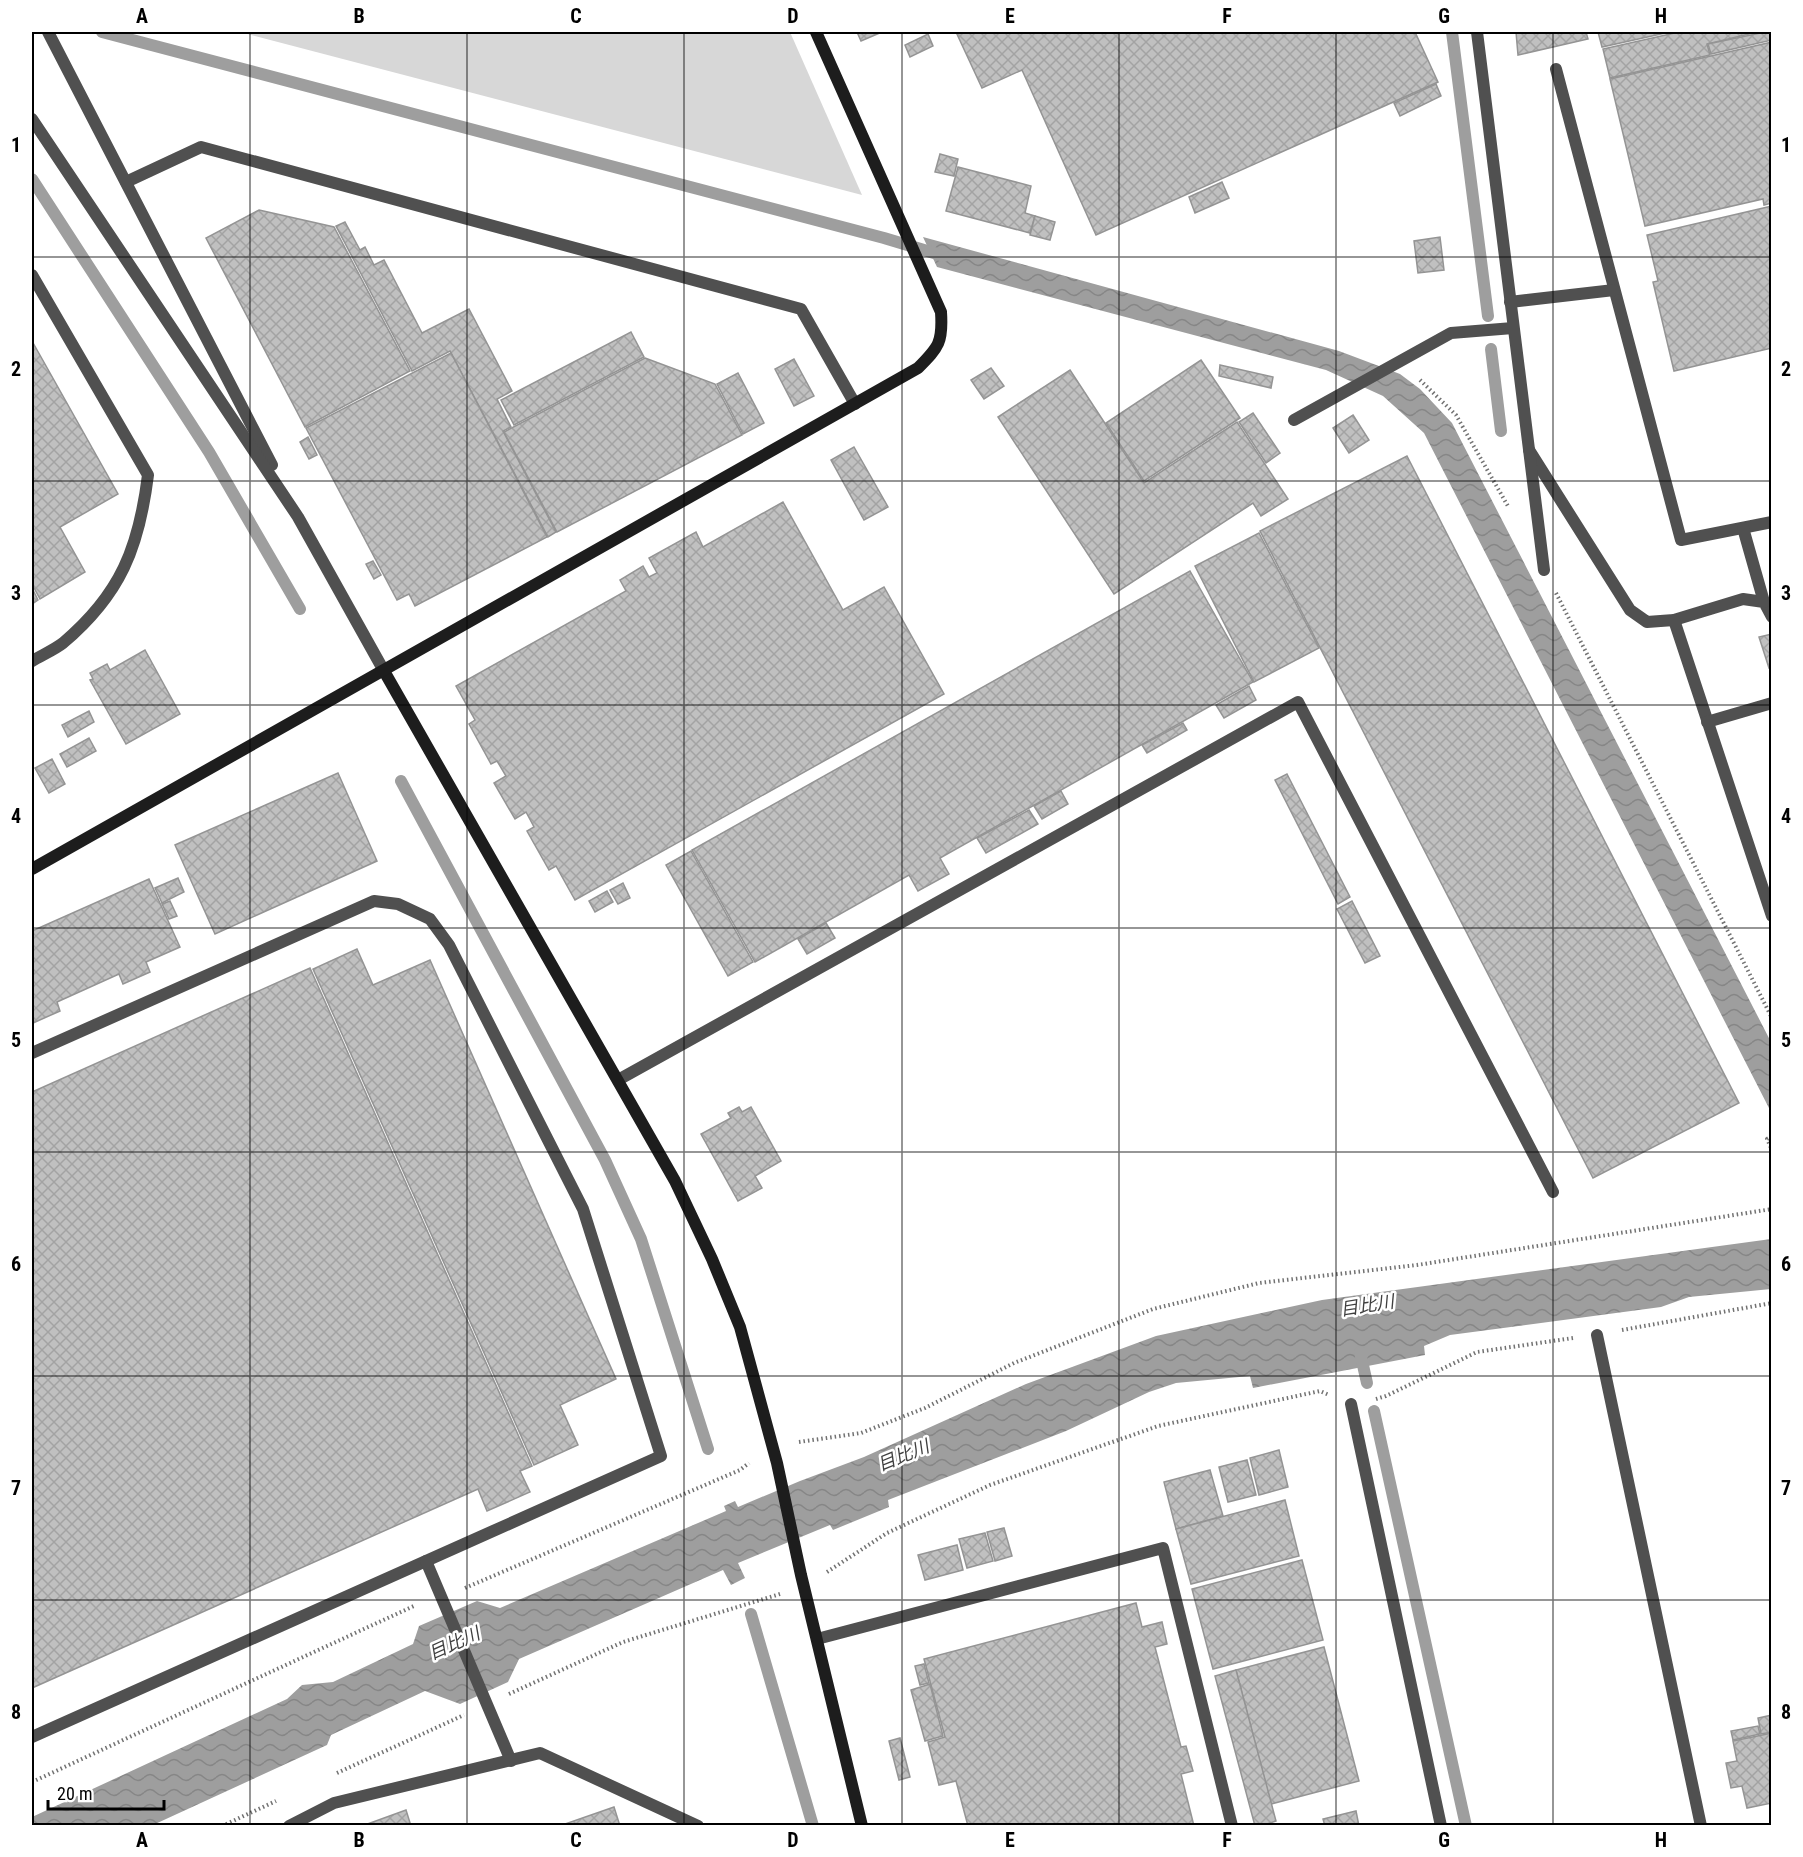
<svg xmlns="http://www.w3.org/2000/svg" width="1803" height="1857" font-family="'Roboto Condensed','Noto Sans JP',sans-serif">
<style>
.pitch{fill:#d7d7d7}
.water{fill:url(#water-waves)}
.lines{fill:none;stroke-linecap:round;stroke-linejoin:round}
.stream{stroke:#9e9e9e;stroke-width:12}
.building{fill:url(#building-cross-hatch);stroke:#949494;stroke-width:1.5}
.path{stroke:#727272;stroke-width:4;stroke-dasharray:1.5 3;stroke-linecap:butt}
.lane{stroke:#505050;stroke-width:12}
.street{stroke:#505050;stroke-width:12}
.secondary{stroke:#1d1d1d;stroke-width:12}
.grid{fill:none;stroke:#000;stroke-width:1.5;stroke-opacity:0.55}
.labels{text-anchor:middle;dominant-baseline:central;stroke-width:5;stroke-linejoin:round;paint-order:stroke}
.water-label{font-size:18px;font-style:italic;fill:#3f3f3f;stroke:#fff}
.neatline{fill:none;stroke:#000;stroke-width:2}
.grid-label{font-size:20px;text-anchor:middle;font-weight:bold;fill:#000}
</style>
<defs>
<pattern id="water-waves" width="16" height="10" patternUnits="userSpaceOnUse" patternTransform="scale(1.5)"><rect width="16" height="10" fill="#9e9e9e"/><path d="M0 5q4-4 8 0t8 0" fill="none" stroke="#868686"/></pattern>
<pattern id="building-cross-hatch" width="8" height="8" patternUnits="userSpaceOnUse" patternTransform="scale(1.5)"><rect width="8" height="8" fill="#c0c0c0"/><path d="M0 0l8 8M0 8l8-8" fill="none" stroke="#a3a3a3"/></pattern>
</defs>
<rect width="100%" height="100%" fill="#fff"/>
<!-- pitch -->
<path class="pitch" d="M240,32H790L862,195Z"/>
<!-- water -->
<g class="water">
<path d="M923,237L1339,351L1400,374L1420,389L1452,423L1771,1042V1112L1424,433L1383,396L1326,370L937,267Z"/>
<path d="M1771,1239V1289L1689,1297L1661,1307L1450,1335L1424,1346L1425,1355L1253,1388L1250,1376L1176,1383L1149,1392L1066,1431L888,1500L889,1507L833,1530L830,1525L738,1563L745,1578L731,1585L723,1570L519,1659L508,1682L460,1704L425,1691L331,1735L327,1745L153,1825H32V1817L287,1699L302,1685L333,1682L413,1644L419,1626L477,1601L500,1608L726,1511L724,1506L735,1501L738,1507L800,1481L864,1457L1026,1384L1156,1336L1322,1300Z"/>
</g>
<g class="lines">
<!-- stream -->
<g class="stream">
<path d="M102,32L884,238L944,256"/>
<path d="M1452,32L1488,316"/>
<path d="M32,179L209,452L300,609"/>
<path d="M1491,349L1501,431"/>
<path d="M401,781L605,1160L641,1239L708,1449"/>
<path d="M1360,1352L1367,1383"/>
<path d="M1374,1411L1466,1826"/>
<path d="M751,1614L813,1826"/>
</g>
</g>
<!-- building -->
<g class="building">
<path d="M857,32H882L861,41Z"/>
<path d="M956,32H1415L1438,82L1096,235L1022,70L982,88Z"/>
<path d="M1516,32H1586L1588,39L1518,55Z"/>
<path d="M1598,32H1670L1602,47Z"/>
<path d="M1679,32H1752L1753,33L1707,44L1710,55L1610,78L1603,49Z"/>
<path d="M1765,32H1772V40L1711,54L1708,44Z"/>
<path d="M928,34L933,46L910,57L905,45Z"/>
<path d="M1772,42V203L1764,205L1763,199L1645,226L1610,79Z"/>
<path d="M1436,84L1441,96L1400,116L1394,103Z"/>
<path d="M940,154L958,159L954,176L935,172Z"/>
<path d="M958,167L1031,186L1025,213L1035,216L1030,233L946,211Z"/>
<path d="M1222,182L1229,198L1195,213L1189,197Z"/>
<path d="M1772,206V348L1674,371L1653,282L1658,281L1647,235Z"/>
<path d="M259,210L334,227L410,371L305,427L206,238Z"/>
<path d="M1035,216L1055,222L1050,240L1030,235Z"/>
<path d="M345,222L360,250L365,247L374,265L384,260L422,333L469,309L512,391L497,399L511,427L503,431L556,532L548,537L450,351L412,371L336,226Z"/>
<path d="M1440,237L1444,270L1418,273L1414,241Z"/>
<path d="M631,332L644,357L514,425L501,400Z"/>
<path d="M32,341L118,494L60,527L85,572L40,599L32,584Z"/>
<path d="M451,353L547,537L415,606L409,594L397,600L306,428Z"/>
<path d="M645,358L715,384L742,435L557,532L504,432Z"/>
<path d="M794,359L814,396L794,406L775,369Z"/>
<path d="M1201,360L1240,418L1144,481L1106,423Z"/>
<path d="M1220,365L1273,377L1271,388L1219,376Z"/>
<path d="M991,368L1004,386L984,399L971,380Z"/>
<path d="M1070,370L1144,483L1237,422L1288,499L1261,516L1253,503L1114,594L998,417Z"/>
<path d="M738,373L764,423L743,434L717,384Z"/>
<path d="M1253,413L1280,453L1266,463L1239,422Z"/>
<path d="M1353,415L1369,440L1349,453L1333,428Z"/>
<path d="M308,437L317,455L309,459L300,442Z"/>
<path d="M854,447L888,507L864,520L831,460Z"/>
<path d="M1407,456L1739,1103L1593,1178L1260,531Z"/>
<path d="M783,502L843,610L884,587L944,694L575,900L556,866L549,870L527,831L534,827L526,812L515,819L494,783L506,776L497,761L491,764L469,724L475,720L456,686L626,591L620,580L643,566L649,577L657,573L649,558L696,532L703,547Z"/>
<path d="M1259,533L1319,648L1254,682L1195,566Z"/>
<path d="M373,561L381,575L374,579L366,564Z"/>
<path d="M1190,571L1253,682L940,858L949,874L918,891L909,875L755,962L692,850Z"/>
<path d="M32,588L38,600L32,604Z"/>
<path d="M1772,634V667L1769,668L1759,637Z"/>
<path d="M145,650L180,714L126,744L90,680L93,679L90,673L107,664L110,670Z"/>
<path d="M1249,686L1256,700L1224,718L1216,705Z"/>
<path d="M89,711L94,722L68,737L62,725Z"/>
<path d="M1183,723L1187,730L1147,753L1142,745Z"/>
<path d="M89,738L96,751L67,767L60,754Z"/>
<path d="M52,759L65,784L49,793L35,768Z"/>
<path d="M338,773L377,861L215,934L175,845Z"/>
<path d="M1287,774L1350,897L1338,904L1275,780Z"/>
<path d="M1061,791L1068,804L1042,819L1034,806Z"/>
<path d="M1029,810L1038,824L986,853L977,838Z"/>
<path d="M691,851L753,962L728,976L666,865Z"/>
<path d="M178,878L184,892L162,903L155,888Z"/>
<path d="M149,879L180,947L146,962L150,972L123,984L119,974L57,1002L60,1011L33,1023L32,931Z"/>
<path d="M623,883L630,898L618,904L610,890Z"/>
<path d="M607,891L613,902L595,912L589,901Z"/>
<path d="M170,901L177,916L169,919L162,904Z"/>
<path d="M1352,901L1380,956L1365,963L1337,909Z"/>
<path d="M826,923L835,938L807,954L798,939Z"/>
<path d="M357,949L373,985L430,960L616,1379L560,1405L578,1445L534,1465L313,969Z"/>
<path d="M310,968L532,1466L520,1471L530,1492L487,1511L478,1489L32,1688V1092Z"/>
<path d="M739,1107L742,1112L751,1107L781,1161L755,1176L762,1188L738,1201L701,1134L731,1118L728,1113Z"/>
<path d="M1279,1450L1288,1487L1259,1495L1250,1458Z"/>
<path d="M1247,1460L1256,1495L1228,1502L1219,1467Z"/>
<path d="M1210,1470L1223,1516L1176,1529L1164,1482Z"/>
<path d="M1285,1500L1299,1556L1191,1584L1176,1529Z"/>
<path d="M1004,1528L1012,1556L995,1561L987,1532Z"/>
<path d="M985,1533L993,1561L967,1568L959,1539Z"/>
<path d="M957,1545L963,1570L925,1580L918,1555Z"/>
<path d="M1302,1560L1323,1640L1213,1669L1192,1589Z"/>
<path d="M1136,1603L1142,1627L1162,1622L1167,1644L1155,1647L1181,1747L1186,1746L1193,1771L1181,1774L1194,1826H968L956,1781L939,1785L928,1742L945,1737L924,1659Z"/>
<path d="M1324,1647L1359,1781L1271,1804L1236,1670Z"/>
<path d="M924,1664L929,1683L920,1685L915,1666Z"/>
<path d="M1236,1670L1276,1821L1261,1826H1255L1215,1676Z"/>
<path d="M930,1684L943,1736L925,1741L911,1690Z"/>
<path d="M1772,1715V1732L1761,1734L1758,1718Z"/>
<path d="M1758,1726L1760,1734L1733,1740L1731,1731Z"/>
<path d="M1772,1733V1803L1747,1808L1742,1786L1731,1788L1726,1763L1737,1761L1733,1741Z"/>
<path d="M900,1738L910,1777L899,1780L889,1741Z"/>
<path d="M614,1807L620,1826H565V1824Z"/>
<path d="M406,1810L411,1826H362Z"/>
<path d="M1356,1811L1359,1826H1325L1323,1819Z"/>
</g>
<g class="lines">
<!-- path -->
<g class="path">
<path d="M1420,380L1456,415L1509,508"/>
<path d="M1556,593L1772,1018"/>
<path d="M1772,1136L1767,1139L1772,1150"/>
<path d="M1622,1330L1772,1303"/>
<path d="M1376,1399L1386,1396L1477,1352L1573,1338"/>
<path d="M799,1442L861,1433L925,1408L1014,1363L1153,1309L1259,1283L1417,1265L1772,1209"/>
<path d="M827,1572L887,1533L990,1485L1158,1426L1320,1391L1329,1395"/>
<path d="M465,1588L740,1470L749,1463"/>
<path d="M509,1694L623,1642L780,1594"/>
<path d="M337,1773L464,1715"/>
<path d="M32,1782L416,1605"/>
<path d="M222,1826L276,1801"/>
</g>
<!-- lane -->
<g class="lane">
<path d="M1556,69L1681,540L1772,522"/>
<path d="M126,182L201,147L801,309L855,404"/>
<path d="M32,275L148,475C139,547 121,594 63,643C54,650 42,655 32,661"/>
<path d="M1510,302L1614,290"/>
<path d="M1294,420L1451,333L1513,328"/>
<path d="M1529,450L1630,610L1647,622L1674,620L1743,599L1764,602L1772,617"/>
<path d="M1743,528L1764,602"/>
<path d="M1674,620L1772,916"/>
<path d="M1707,722L1772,703"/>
<path d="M32,1053L374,901L398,904L430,919L449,945L583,1209L661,1456L32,1737"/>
<path d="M618,1080L1298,702L1553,1192"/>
<path d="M426,1561L511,1761"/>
<path d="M817,1639L1163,1548L1232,1826"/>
<path d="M289,1826L334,1803L540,1753L698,1826"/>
</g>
<!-- street -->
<g class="street">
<path d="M48,32L272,465"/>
<path d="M1477,32L1544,570"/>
<path d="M32,119L298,517L384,671"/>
<path d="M1597,1335L1701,1826"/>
<path d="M1351,1404L1441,1826"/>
</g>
<!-- secondary -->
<g class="secondary">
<path d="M384,671L675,1181L712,1259L740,1327L777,1463L801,1575L862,1826"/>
<path d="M32,869L918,368C939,347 943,342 941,312L816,32"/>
</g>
</g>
<!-- grid -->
<path class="grid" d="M250,32V1826M467,32V1826M684,32V1826M902,32V1826M1119,32V1826M1336,32V1826M1553,32V1826M32,257H1772M32,481H1772M32,705H1772M32,928H1772M32,1152H1772M32,1376H1772M32,1600H1772"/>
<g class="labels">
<!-- water labels -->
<g class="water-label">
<text transform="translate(1367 1305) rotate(-9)">目比川</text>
<text transform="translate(903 1455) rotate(-22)">目比川</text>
<text transform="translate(454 1643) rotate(-24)">目比川</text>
</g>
</g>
<!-- border -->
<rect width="1803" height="1857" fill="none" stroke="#ffffff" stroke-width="66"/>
<!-- scale -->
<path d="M48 1800v9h116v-9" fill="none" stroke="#000000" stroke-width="3"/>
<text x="57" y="1800" font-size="18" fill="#000000" stroke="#ffffff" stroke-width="4.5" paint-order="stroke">20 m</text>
<rect x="33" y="33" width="1737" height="1791" class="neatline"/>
<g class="grid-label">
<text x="142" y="23">A</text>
<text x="359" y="23">B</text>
<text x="576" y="23">C</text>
<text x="793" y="23">D</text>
<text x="1010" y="23">E</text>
<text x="1227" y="23">F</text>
<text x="1444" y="23">G</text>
<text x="1661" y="23">H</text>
<text x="16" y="152">1</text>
<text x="1786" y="152">1</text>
<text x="16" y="376">2</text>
<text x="1786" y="376">2</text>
<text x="16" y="600">3</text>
<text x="1786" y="600">3</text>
<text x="16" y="823">4</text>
<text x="1786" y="823">4</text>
<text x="16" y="1047">5</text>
<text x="1786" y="1047">5</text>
<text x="16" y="1271">6</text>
<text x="1786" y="1271">6</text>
<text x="16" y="1495">7</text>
<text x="1786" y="1495">7</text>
<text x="16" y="1719">8</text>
<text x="1786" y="1719">8</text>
<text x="142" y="1847">A</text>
<text x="359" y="1847">B</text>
<text x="576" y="1847">C</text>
<text x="793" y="1847">D</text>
<text x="1010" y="1847">E</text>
<text x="1227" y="1847">F</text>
<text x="1444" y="1847">G</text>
<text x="1661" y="1847">H</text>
</g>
</svg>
